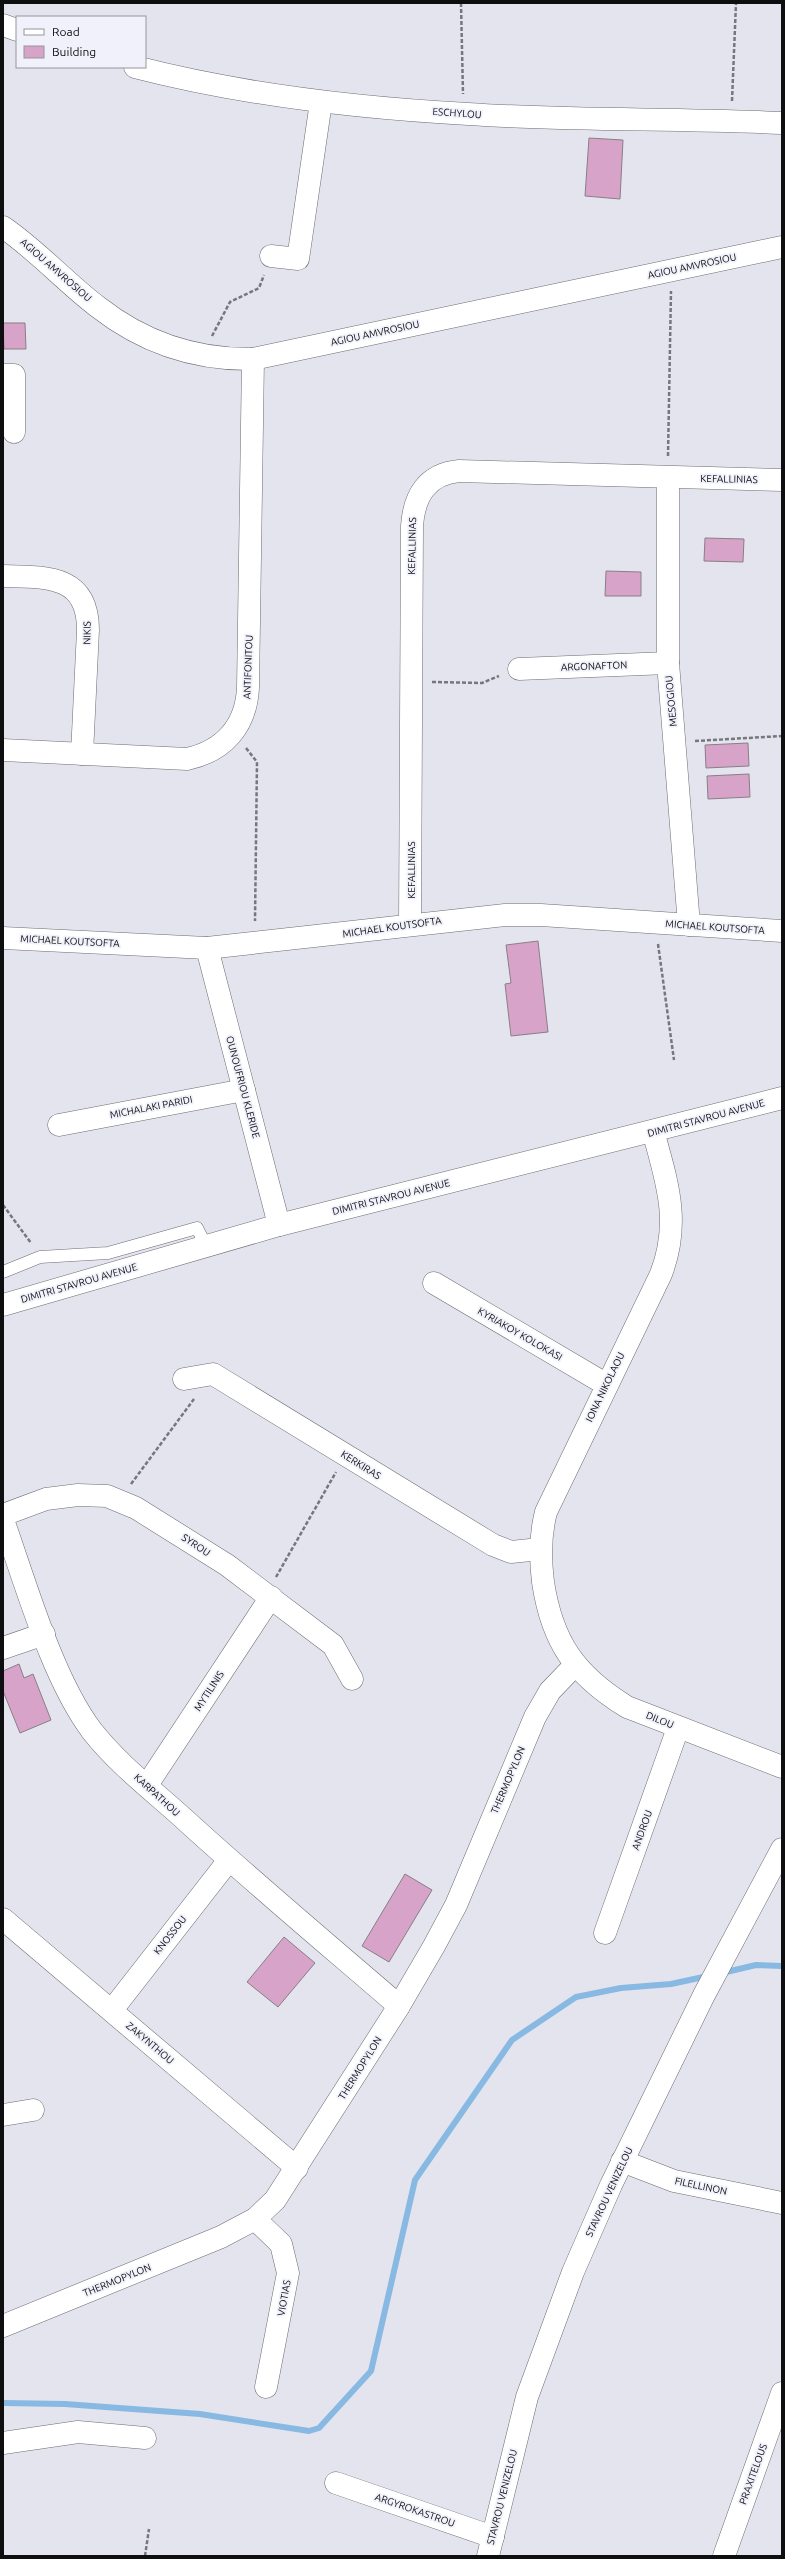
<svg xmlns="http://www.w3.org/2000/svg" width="785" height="2559" font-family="Ubuntu,sans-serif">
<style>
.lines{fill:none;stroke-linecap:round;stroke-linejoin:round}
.stream{stroke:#87b9e2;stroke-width:6}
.building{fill:#d8a3c9;stroke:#887f85}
.lane-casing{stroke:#6b6b74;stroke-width:13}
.street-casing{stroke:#6b6b74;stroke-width:23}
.secondary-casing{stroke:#6b6b74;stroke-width:23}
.path{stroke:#76767c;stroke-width:2.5;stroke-dasharray:4 2;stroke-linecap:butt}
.lane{stroke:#fff;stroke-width:12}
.street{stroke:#fff;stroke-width:22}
.secondary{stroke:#fff;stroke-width:22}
.labels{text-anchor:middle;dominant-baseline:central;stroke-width:3.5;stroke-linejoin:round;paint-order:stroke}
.street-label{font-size:10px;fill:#0e0e11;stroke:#f1f1fb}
</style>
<rect width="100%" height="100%" fill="#e4e4ee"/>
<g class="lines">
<!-- stream -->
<g class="stream">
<path d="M722,1973L756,1965L782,1966"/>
<path d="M3,2403L65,2404L200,2414L309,2431L319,2428L371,2371L415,2180L512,2040L576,1997L621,1988L671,1984L708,1976"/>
</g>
</g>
<!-- building -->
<g class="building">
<path d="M589,138L623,140L620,199L585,196Z"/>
<path d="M3,323H25L26,349H4Z"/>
<path d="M705,538L744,539L743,562L704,561Z"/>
<path d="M606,571L641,572V596H605Z"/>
<path d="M748,743L749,766L706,768L705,745Z"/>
<path d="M749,774L750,797L708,799L707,776Z"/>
<path d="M538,941L548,1032L511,1036L505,984L511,983L506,945Z"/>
<path d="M19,1664L24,1678L33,1674L51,1720L20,1733L3,1691V1671Z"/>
<path d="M405,1874L432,1890L389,1962L362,1946Z"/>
<path d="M284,1937L315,1963L278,2007L247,1982Z"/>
</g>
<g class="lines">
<defs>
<path id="lane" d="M3,1272L40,1257L108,1253L197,1228L206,1246"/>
<g id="street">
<path d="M3,25L17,30"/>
<path d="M135,67C244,95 356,108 468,114C573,121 678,118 782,123"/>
<path d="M3,227C38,251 65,282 98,307C144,343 195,360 253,359L782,247"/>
<path d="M271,256L298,259L321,102"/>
<path d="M3,375H14V432"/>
<path d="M668,478V663L689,925"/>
<path d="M3,576C45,577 88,574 88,630L82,754"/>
<path d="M519,669L668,663"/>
<path d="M3,750L187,759C224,751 246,726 248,688L253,359"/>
<path d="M410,924L412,526C414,496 427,474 459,471L782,480"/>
<path d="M3,938L207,948L505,915H541L782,931"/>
<path d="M207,948L279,1225"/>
<path d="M59,1125L244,1090"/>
<path d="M653,1131C667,1182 681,1222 661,1274L546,1512C540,1535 540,1558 543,1582C552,1642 575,1675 627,1707L782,1767"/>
<path d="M434,1283L607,1385"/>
<path d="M184,1379L213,1374L493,1545L511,1552L540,1549"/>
<path d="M3,1515L46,1499L78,1495L107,1496L136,1508L227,1565L333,1645L352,1679"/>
<path d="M3,1520C26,1584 52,1678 92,1731C118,1764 152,1790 183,1818C253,1882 327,1944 399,2006"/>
<path d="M3,1648L44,1634"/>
<path d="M147,1785L271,1597"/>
<path d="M3,1919L297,2168"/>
<path d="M605,1933L678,1728"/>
<path d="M112,2010L229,1860"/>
<path d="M3,2115L33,2110"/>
<path d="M622,2161L674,2181L782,2203"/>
<path d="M255,2219L281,2244L288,2273L266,2387"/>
<path d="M3,2326L221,2237L255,2219L275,2200L399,2006L434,1946L456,1905L535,1717L550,1691L575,1665"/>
<path d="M3,2443L78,2432L145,2438"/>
<path d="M336,2483L493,2537"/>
<path d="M724,2556L782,2393"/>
</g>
<g id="secondary">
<path d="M3,1305L279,1225L782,1098"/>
<path d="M488,2556L527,2397L573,2272L611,2185L704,1995L782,1849"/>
</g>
</defs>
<!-- lane casing -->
<use href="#lane" class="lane-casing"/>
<!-- street casing -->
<use href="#street" class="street-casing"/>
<!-- secondary casing -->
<use href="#secondary" class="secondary-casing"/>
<!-- path -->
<g class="path">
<path d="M461,3L463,94"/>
<path d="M732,101L736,3"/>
<path d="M212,336L230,302L259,288L264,275"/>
<path d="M668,456L671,291"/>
<path d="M432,682L482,683L499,676"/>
<path d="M695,741L782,736"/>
<path d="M246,748L257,762L255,921"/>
<path d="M658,944L674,1060"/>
<path d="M3,1205L31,1243"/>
<path d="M131,1484L194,1399"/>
<path d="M276,1577L336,1472"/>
<path d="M145,2556L149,2529"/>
</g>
<!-- lane -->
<use href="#lane" class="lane"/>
<!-- street -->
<use href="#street" class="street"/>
<!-- secondary -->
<use href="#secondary" class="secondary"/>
</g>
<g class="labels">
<!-- street labels -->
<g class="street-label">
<text transform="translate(457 113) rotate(4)">ESCHYLOU</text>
<text transform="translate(692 266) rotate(-12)">AGIOU AMVROSIOU</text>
<text transform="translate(56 270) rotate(41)">AGIOU AMVROSIOU</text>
<text transform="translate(375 333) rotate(-12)">AGIOU AMVROSIOU</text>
<text transform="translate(729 479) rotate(1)">KEFALLINIAS</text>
<text transform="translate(412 546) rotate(-89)">KEFALLINIAS</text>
<text transform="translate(87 633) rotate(-89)">NIKIS</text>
<text transform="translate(594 666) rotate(-2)">ARGONAFTON</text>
<text transform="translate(248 667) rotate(-88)">ANTIFONITOU</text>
<text transform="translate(671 701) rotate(-95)">MESOGIOU</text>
<text transform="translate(411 870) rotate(-90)">KEFALLINIAS</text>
<text transform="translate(392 927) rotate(-8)">MICHAEL KOUTSOFTA</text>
<text transform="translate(715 927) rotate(4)">MICHAEL KOUTSOFTA</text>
<text transform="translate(70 941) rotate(3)">MICHAEL KOUTSOFTA</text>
<text transform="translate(243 1087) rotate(75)">OUNOUFRIOU KLERIDE</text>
<text transform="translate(151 1107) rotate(-11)">MICHALAKI PARIDI</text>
<text transform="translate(706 1118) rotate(-15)">DIMITRI STAVROU AVENUE</text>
<text transform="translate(391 1197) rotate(-14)">DIMITRI STAVROU AVENUE</text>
<text transform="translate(79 1283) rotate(-16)">DIMITRI STAVROU AVENUE</text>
<text transform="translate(520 1334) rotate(30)">KYRIAKOY KOLOKASI</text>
<text transform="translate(605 1387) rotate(-64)">IONA NIKOLAOU</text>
<text transform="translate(361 1465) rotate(32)">KERKIRAS</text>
<text transform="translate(196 1545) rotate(33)">SYROU</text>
<text transform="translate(209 1691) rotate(-57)">MYTILINIS</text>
<text transform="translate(660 1720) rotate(22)">DILOU</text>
<text transform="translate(508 1780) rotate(-67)">THERMOPYLON</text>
<text transform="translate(157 1795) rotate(42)">KARPATHOU</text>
<text transform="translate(642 1830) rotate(-70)">ANDROU</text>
<text transform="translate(170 1935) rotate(-52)">KNOSSOU</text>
<text transform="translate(150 2043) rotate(40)">ZAKYNTHOU</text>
<text transform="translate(360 2068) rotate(-58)">THERMOPYLON</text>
<text transform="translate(701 2186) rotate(12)">FILELLINON</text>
<text transform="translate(609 2192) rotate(-65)">STAVROU VENIZELOU</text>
<text transform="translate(117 2280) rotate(-22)">THERMOPYLON</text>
<text transform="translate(284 2298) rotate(-80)">VIOTIAS</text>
<text transform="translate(753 2474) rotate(-70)">PRAXITELOUS</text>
<text transform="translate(502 2497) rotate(-76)">STAVROU VENIZELOU</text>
<text transform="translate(415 2510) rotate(19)">ARGYROKASTROU</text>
</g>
</g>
<!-- border -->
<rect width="785" height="2559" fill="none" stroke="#0e0e11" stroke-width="8"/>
<!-- legend -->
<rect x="16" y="16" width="130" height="52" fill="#f1f1fb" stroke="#96969d"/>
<rect x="24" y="29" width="20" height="6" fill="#ffffff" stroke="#96969d"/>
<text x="52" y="36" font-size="12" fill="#0e0e11">Road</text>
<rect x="24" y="46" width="20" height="12" fill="#d8a3c9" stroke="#96969d"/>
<text x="52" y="56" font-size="12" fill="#0e0e11">Building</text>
</svg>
